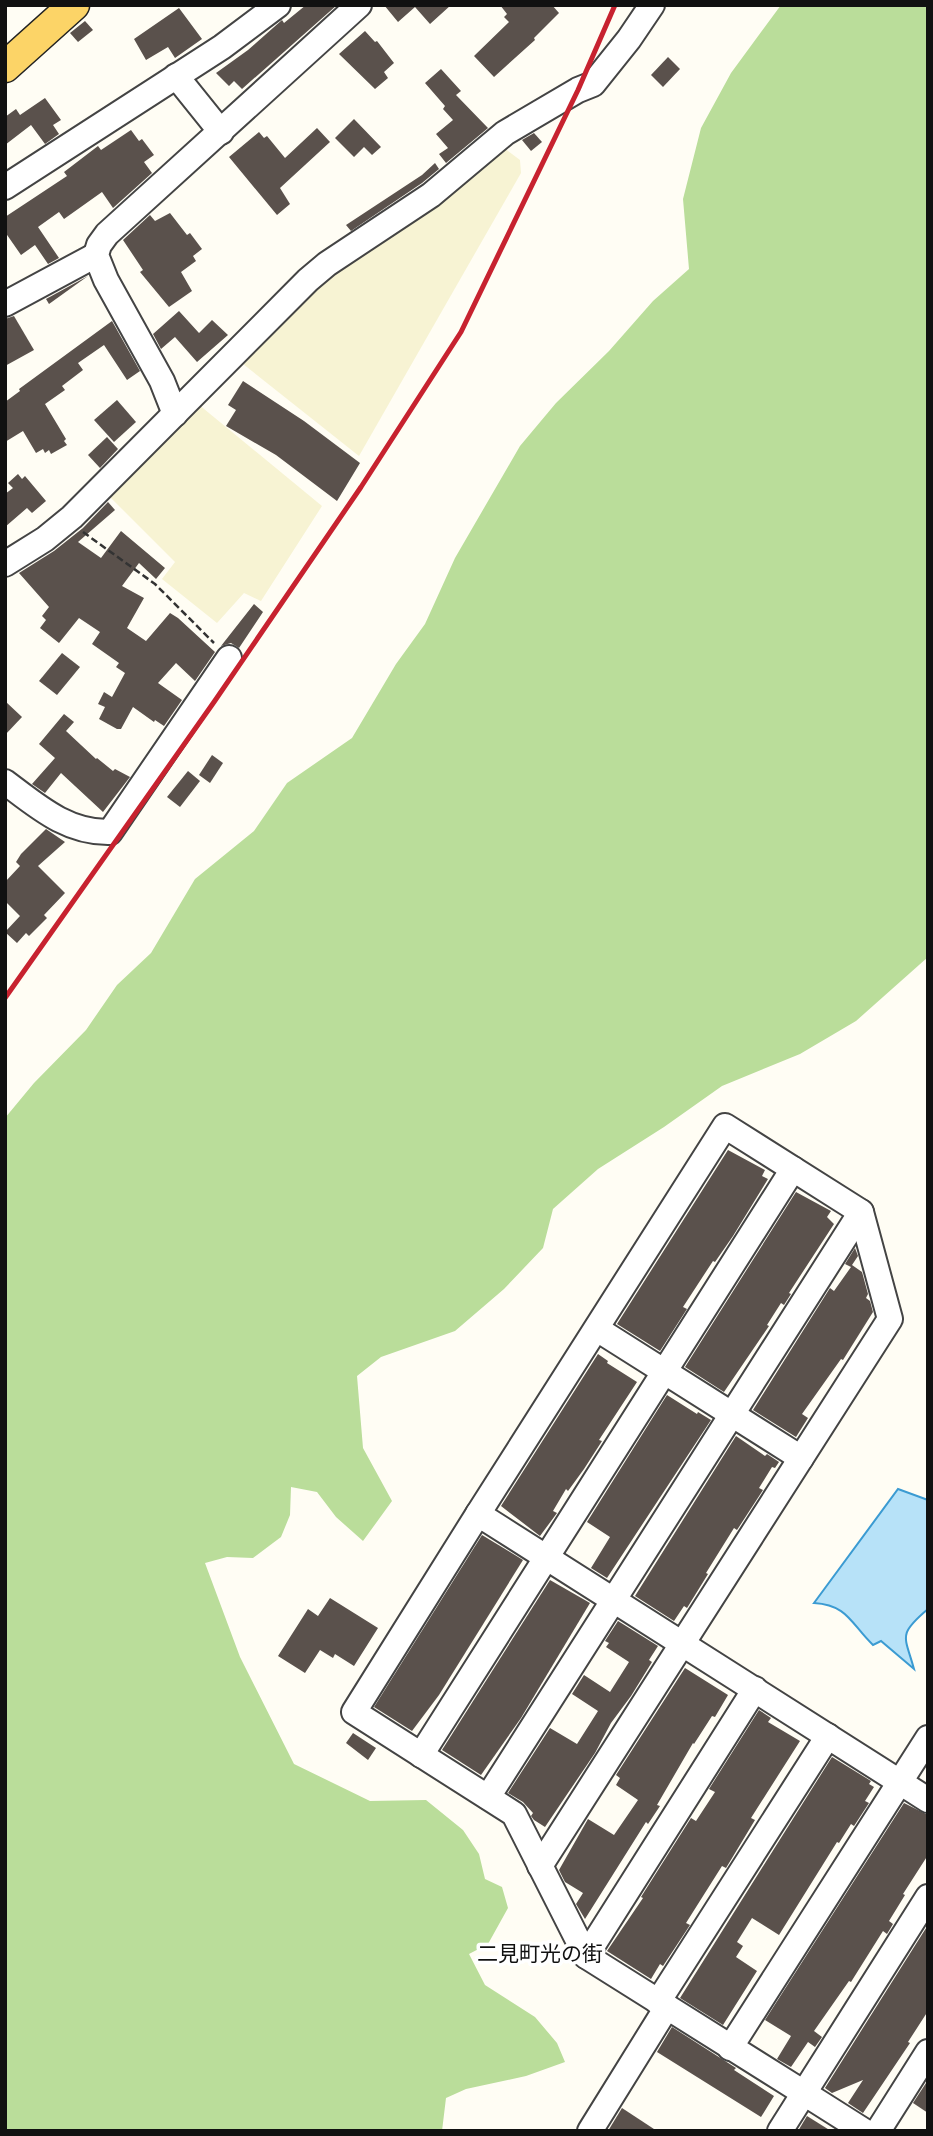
<svg xmlns="http://www.w3.org/2000/svg" width="933" height="2136" font-family="Merriweather,'Noto Sans JP',serif">
<style>
.farmland{fill:#f7f3d3}
.forest{fill:#badd9a}
.water{fill:#b7e2f8;stroke:#3b9bd2;stroke-width:2}
.building{fill:#5a514c}
.lines{fill:none;stroke-linecap:round;stroke-linejoin:round}
.minor-casing{stroke:#444;stroke-width:28}
.major-casing{stroke:#222;stroke-width:33}
.path{stroke:#333;stroke-width:2.5;stroke-dasharray:7 3.5;stroke-linecap:butt}
.minor{stroke:#fff;stroke-width:24}
.major{stroke:#fcd467;stroke-width:30}
.rail{stroke:#c7222f;stroke-width:5}
.labels{text-anchor:middle;dominant-baseline:central;stroke-width:7;stroke-linejoin:round;paint-order:stroke}
.quarter-label{font-size:21px;fill:#111;stroke:#fff}
</style>
<rect width="100%" height="100%" fill="#fffdf4"/>
<!-- farmland -->
<g class="farmland">
<path d="M500,145L520,160L521,173L359,456L238,360L287,306Z"/>
<path d="M198,404L322,506L261,601L244,593L217,623L162,579L175,562L109,496Z"/>
</g>
<!-- forest -->
<path class="forest" d="M781,5H928V957L856,1021L800,1054L722,1086L664,1127L598,1169L553,1209L543,1248L504,1289L455,1331L381,1357L357,1376L363,1448L392,1501L363,1541L336,1517L317,1492L291,1487L290,1515L281,1537L253,1558L227,1557L205,1563L240,1657L294,1764L370,1801L426,1800L463,1830L479,1854L485,1879L502,1887L508,1908L488,1944L469,1954L485,1985L535,2017L557,2043L565,2062L526,2076L466,2089L446,2098L442,2131H5V1118L34,1083L86,1030L117,985L151,953L195,879L254,831L287,783L352,738L396,664L425,624L455,558L520,446L556,403L609,351L653,301L689,269L683,199L701,128L731,73Z"/>
<!-- water -->
<path class="water" d="M898,1489L928,1500V1609C897,1635 905,1636 914,1669L881,1641L873,1645C851,1624 848,1605 814,1603Z"/>
<!-- building -->
<g class="building">
<path d="M306,5H337L242,89L234,81L229,86L216,73L248,50L282,20L284,23Z"/>
<path d="M384,5H451L430,24L415,7L398,22Z"/>
<path d="M500,5H552L559,13L534,38L535,40L494,77L474,56L509,22L504,17L507,14Z"/>
<path d="M179,8L202,39L175,58L168,47L146,60L134,39Z"/>
<path d="M85,21L93,30L78,42L70,33Z"/>
<path d="M365,31L375,42L377,41L394,63L384,72L388,78L375,89L339,54Z"/>
<path d="M668,57L680,69L663,87L651,75Z"/>
<path d="M441,69L461,91L456,95L488,128L446,163L439,154L448,148L436,134L453,120L443,109L445,106L425,83Z"/>
<path d="M45,98L61,120L53,125L59,134L45,144L31,125L5,145V117L16,109L20,115Z"/>
<path d="M354,119L381,147L372,155L364,147L354,157L335,138Z"/>
<path d="M317,128L330,142L280,188L290,204L277,215L229,157L259,132L264,138L267,136L285,158Z"/>
<path d="M131,130L139,141L142,139L154,155L144,162L152,173L113,208L102,192L64,219L59,212L38,227L59,258L48,264L35,245L21,255L5,232V217L67,176L64,172L98,146L101,150Z"/>
<path d="M534,133L542,142L531,151L522,140Z"/>
<path d="M435,163L439,169L422,183L351,231L346,225L422,175Z"/>
<path d="M170,213L187,235L190,233L202,249L193,256L196,261L181,272L192,291L169,307L140,272L143,270L123,240L150,215L155,221Z"/>
<path d="M88,276L49,304L46,299Z"/>
<path d="M179,311L199,333L212,320L228,335L197,362L175,337L161,349L153,334Z"/>
<path d="M14,316L34,350L5,366V319Z"/>
<path d="M112,321L140,371L127,380L104,345L78,363L83,370L62,386L65,390L45,404L66,439L64,441L67,445L51,454L49,450L45,453L43,449L36,453L23,431L5,442V402L20,391L19,389Z"/>
<path d="M243,381L304,421L360,463L337,501L276,455L226,426L236,410L228,405Z"/>
<path d="M117,400L136,422L114,442L94,420Z"/>
<path d="M107,437L118,449L100,468L88,455Z"/>
<path d="M18,474L22,479L25,476L46,501L32,513L27,508L5,527V494L13,488L8,483Z"/>
<path d="M108,502L115,510L78,542L101,558L121,531L165,568L156,579L139,563L122,586L144,598L127,628L146,641L170,613L178,618L215,652L195,681L176,663L158,683L182,700L164,726L155,720L154,722L133,707L121,729H117L99,719L105,707L98,704L104,692L112,697L125,673L116,667L119,663L92,644L100,632L79,618L59,643L40,628L46,620L42,616L49,607L19,573L54,551L83,528Z"/>
<path d="M254,604L263,612L239,648L231,643L221,646Z"/>
<path d="M62,653L80,667L57,695L39,681Z"/>
<path d="M5,701L22,717L5,735Z"/>
<path d="M64,714L74,722L66,731L96,759L97,758L113,771L115,769L130,777L103,812L61,773L45,793L32,784L55,758L39,744Z"/>
<path d="M212,755L223,763L210,783L199,775Z"/>
<path d="M188,771L200,781L180,807L167,797Z"/>
<path d="M46,829L65,842L38,866L65,893L44,915L47,918L29,936L26,933L17,943L5,932L20,916L5,901V882L20,866L16,862L21,854Z"/>
<path d="M728,1150L765,1170L762,1176L768,1179L733,1236L715,1262L713,1261L683,1307L687,1309L660,1351L617,1324Z"/>
<path d="M796,1192L831,1211L827,1217L834,1224L789,1293L791,1294L784,1305L781,1303L767,1325L769,1326L724,1392L685,1367Z"/>
<path d="M855,1248L858,1256L852,1265L862,1272L868,1294L866,1298L870,1301L873,1312L843,1360L841,1359L802,1414L808,1418L796,1437L753,1410L830,1288L834,1291L851,1267L845,1264Z"/>
<path d="M598,1354L608,1361L607,1363L637,1382L599,1440L602,1441L584,1469L568,1491L566,1489L553,1511L557,1513L540,1536L501,1506Z"/>
<path d="M667,1395L697,1414L698,1412L711,1420L607,1578L591,1568L610,1537L587,1522Z"/>
<path d="M736,1436L765,1456L767,1454L779,1462L775,1468L772,1467L759,1488L763,1490L737,1530L734,1528L706,1573L708,1574L687,1608L684,1606L674,1621L635,1596Z"/>
<path d="M482,1535L523,1560L439,1695L412,1731L374,1707Z"/>
<path d="M550,1580L590,1603L521,1718L481,1775L442,1750Z"/>
<path d="M330,1598L378,1628L354,1666L335,1654L333,1658L320,1650L305,1673L278,1656L308,1609L318,1616Z"/>
<path d="M618,1621L658,1646L649,1660L652,1662L631,1696L611,1723L595,1753L545,1827L534,1820L531,1816L533,1813L523,1802L508,1793L550,1728L577,1744L598,1711L572,1694L584,1675L610,1692L629,1662L606,1647L609,1643L605,1641Z"/>
<path d="M685,1668L728,1695L715,1717L712,1716L694,1744L693,1743L657,1805L660,1806L648,1824L646,1822L585,1919L576,1904L583,1893L565,1882L559,1870L588,1819L614,1835L638,1800L616,1785L620,1778L616,1775Z"/>
<path d="M759,1710L771,1718L768,1722L800,1741L751,1818L755,1820L726,1868L722,1866L686,1923L690,1925L663,1966L660,1964L651,1979L607,1951L643,1898L641,1897L691,1818L696,1821L715,1792L709,1789Z"/>
<path d="M353,1733L376,1748L368,1760L346,1743Z"/>
<path d="M832,1757L871,1781L869,1784L874,1787L865,1801L869,1803L854,1826L851,1824L839,1843L837,1842L779,1935L752,1918L737,1942L743,1946L736,1957L757,1971L723,2025L680,1998Z"/>
<path d="M904,1803L928,1815V1855L903,1894L905,1895L889,1921L893,1924L887,1934L883,1931L851,1982L849,1981L814,2031L822,2037L815,2047L808,2042L791,2067L777,2059L791,2036L765,2020Z"/>
<path d="M928,1925V2011L908,2042L910,2043L863,2113L848,2103L863,2080L832,2093L825,2088Z"/>
<path d="M672,2027L736,2068L734,2070L774,2096L761,2117L657,2052Z"/>
<path d="M928,2080V2113L913,2103Z"/>
<path d="M622,2108L657,2131H608Z"/>
<path d="M807,2116L831,2131H798Z"/>
</g>
<g class="lines">
<defs>
<g id="minor">
<path d="M176,76L221,132"/>
<path d="M5,187L222,47L278,5"/>
<path d="M5,304L96,255"/>
<path d="M175,414L162,381L106,280L96,255L99,245L107,234L359,5"/>
<path d="M5,564L45,539L72,517L308,280L327,264L431,195L505,133L578,90L593,84L629,39L652,5"/>
<path d="M5,782C37,806 67,833 110,832L229,658"/>
<path d="M597,1329L801,1458"/>
<path d="M478,1514L725,1126L861,1212L890,1319L540,1866"/>
<path d="M421,1755L793,1169"/>
<path d="M488,1797L861,1212"/>
<path d="M928,1800L478,1514L354,1712L514,1814L586,1956L804,2093L928,1897"/>
<path d="M586,1956L755,1689"/>
<path d="M658,2002L828,1736"/>
<path d="M730,2048L928,1738"/>
<path d="M590,2131L667,2007"/>
<path d="M780,2131L804,2093L864,2131"/>
<path d="M878,2131L928,2052"/>
</g>
<path id="major" d="M5,67L74,5"/>
</defs>
<!-- minor casing -->
<use href="#minor" class="minor-casing"/>
<!-- major casing -->
<use href="#major" class="major-casing"/>
<!-- path -->
<path class="path" d="M83,532L155,584L214,643"/>
<!-- minor -->
<use href="#minor" class="minor"/>
<!-- major -->
<use href="#major" class="major"/>
<!-- rail -->
<path class="rail" d="M5,998L214,702L361,487L461,332L578,90L615,5"/>
</g>
<g class="labels">
<!-- quarter labels -->
<g class="quarter-label">
<text x="540" y="1953">二見町光の街</text>
</g>
</g>
<!-- border -->
<rect width="933" height="2136" fill="none" stroke="#111111" stroke-width="14"/>
</svg>
